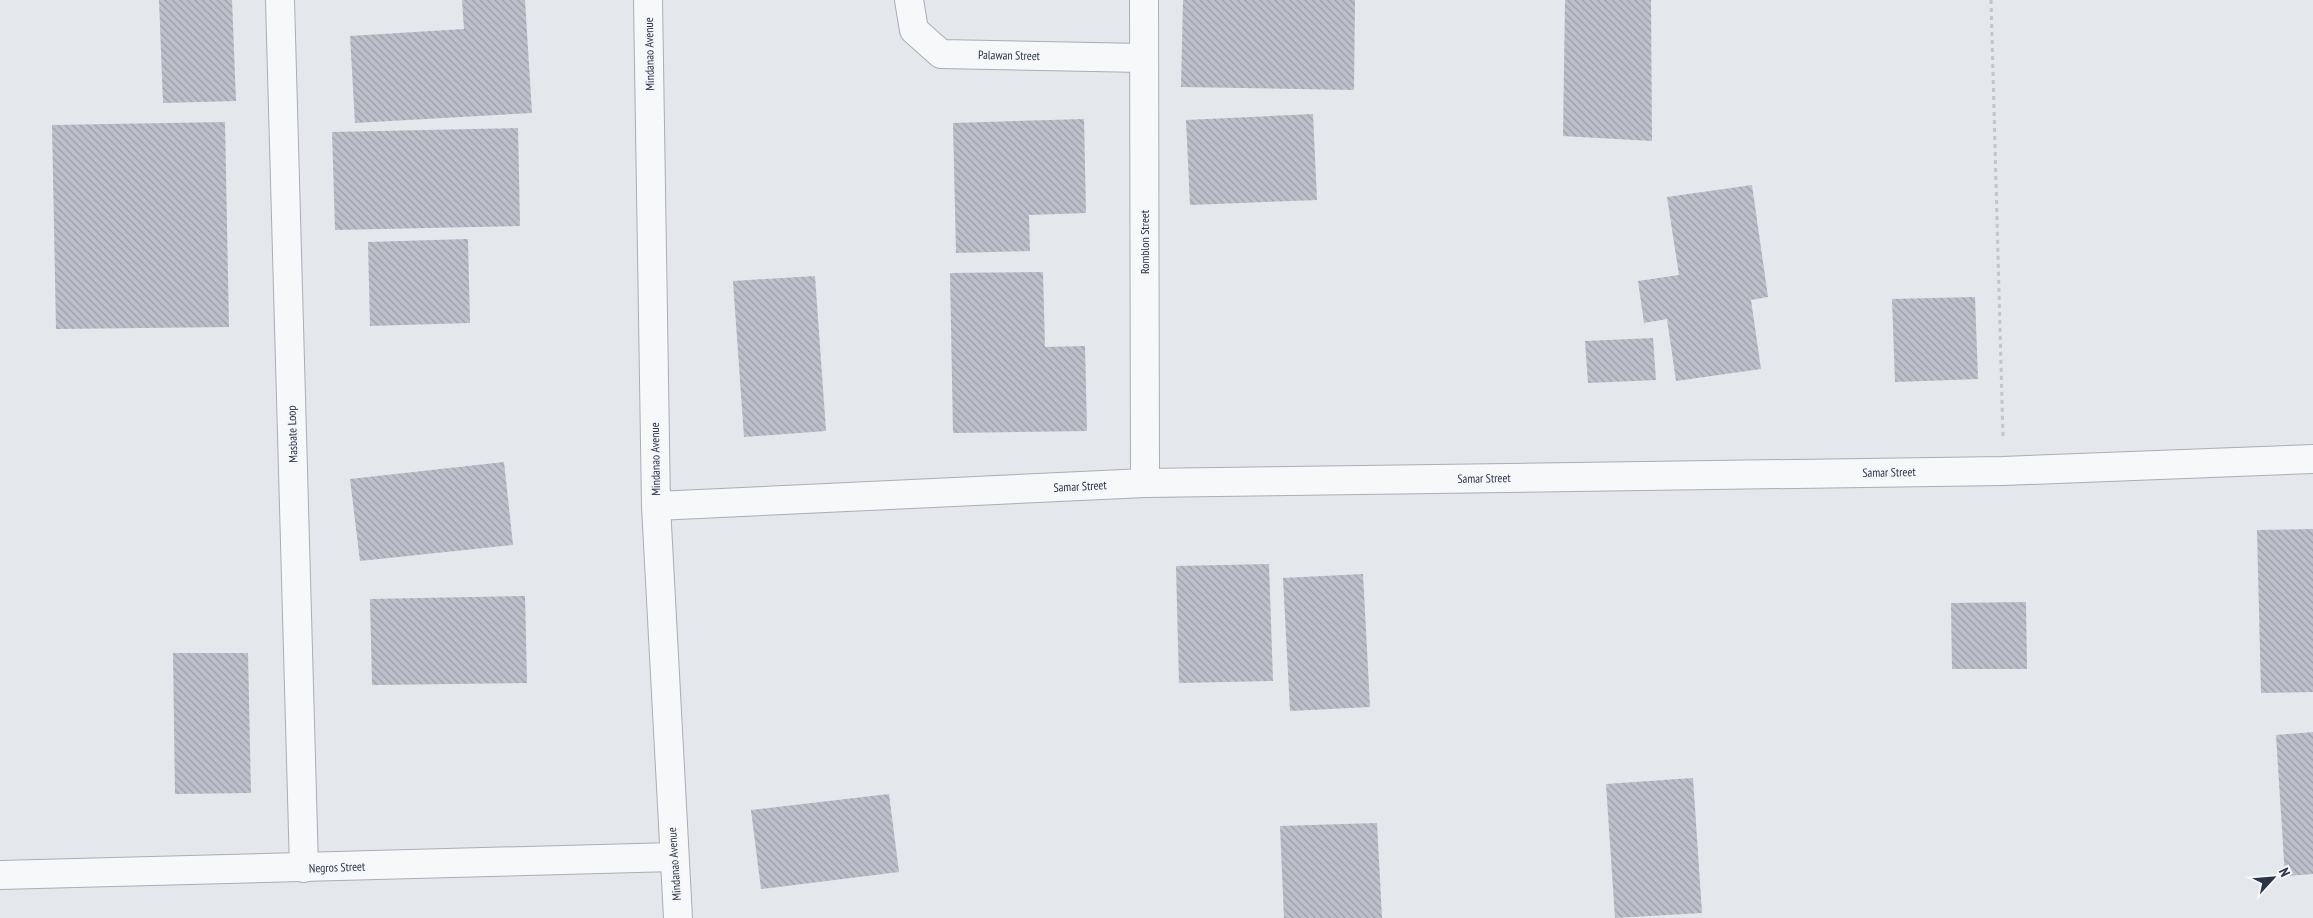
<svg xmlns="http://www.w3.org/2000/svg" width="2313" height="918" font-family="'PT Sans Narrow',sans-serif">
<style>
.building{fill:url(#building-back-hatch)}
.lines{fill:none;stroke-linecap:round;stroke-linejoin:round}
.minor-casing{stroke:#a9aeb7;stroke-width:30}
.path{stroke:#c2c5cb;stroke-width:3;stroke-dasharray:4 4;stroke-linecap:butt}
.minor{stroke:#f7f8fa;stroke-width:28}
.labels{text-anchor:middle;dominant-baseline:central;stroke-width:4;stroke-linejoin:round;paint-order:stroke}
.street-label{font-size:12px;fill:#2b3445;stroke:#f4f6f9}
</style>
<defs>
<pattern id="building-back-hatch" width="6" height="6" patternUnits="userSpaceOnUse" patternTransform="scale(1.25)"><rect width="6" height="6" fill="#bbc0ca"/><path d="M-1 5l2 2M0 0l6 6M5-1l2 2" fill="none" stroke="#989da6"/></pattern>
</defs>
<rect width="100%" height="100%" fill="#e4e7ec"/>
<!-- building -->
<g class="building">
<path d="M159,0H232L236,101L163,103Z"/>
<path d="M462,0H525L532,113L355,123L350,36L464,29Z"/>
<path d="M1183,0H1355L1354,90L1181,87Z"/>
<path d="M1565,0H1651L1652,141L1563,136Z"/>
<path d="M1313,114L1317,200L1190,205L1186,120Z"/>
<path d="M1084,119L1086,213L1029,215L1030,251L956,253L953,123Z"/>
<path d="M225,122L229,327L56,329L52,125Z"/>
<path d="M518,128L520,226L335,230L332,132Z"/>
<path d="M1752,185L1768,297L1751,300L1761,369L1676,381L1667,319L1644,323L1638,281L1679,275L1667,197Z"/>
<path d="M468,239L470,323L370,326L368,242Z"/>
<path d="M1043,272L1045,347L1085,346L1087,431L953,433L950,273Z"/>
<path d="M815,276L826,431L744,437L733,281Z"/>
<path d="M1975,297L1978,379L1895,382L1892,299Z"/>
<path d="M1653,338L1656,380L1588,383L1585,341Z"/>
<path d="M504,462L513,545L360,561L350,479Z"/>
<path d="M2313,529V692L2261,693L2257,530Z"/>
<path d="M1269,564L1273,681L1179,683L1176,566Z"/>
<path d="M1363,574L1370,707L1290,711L1283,578Z"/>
<path d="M525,596L527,683L372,685L370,599Z"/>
<path d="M2026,602L2027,669H1952L1951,603Z"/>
<path d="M173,653H248L251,793L175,794Z"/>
<path d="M2313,732V874L2285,876L2276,735Z"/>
<path d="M1693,778L1702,913L1615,918L1606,784Z"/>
<path d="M889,794L899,872L761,889L751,810Z"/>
<path d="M1377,823L1382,918H1284L1280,826Z"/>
</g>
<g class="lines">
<defs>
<g id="minor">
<path d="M280,0L304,868"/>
<path d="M648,0L656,506L678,918"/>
<path d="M909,0L914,30L941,54L1143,58"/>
<path d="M1144,0L1145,483"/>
<path d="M656,506L1145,483L2003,471L2313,459"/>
<path d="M0,875L674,857"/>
</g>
</defs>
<!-- minor casing -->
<use href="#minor" class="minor-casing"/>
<!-- path -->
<path class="path" d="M1991,0L2003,437"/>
<!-- minor -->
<use href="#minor" class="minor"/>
</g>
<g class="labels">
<!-- street labels -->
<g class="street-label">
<text transform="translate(649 54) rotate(-91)">Mindanao Avenue</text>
<text transform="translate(1009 55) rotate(1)">Palawan Street</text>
<text transform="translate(1144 242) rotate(-90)">Romblon Street</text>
<text transform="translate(292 434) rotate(-92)">Masbate Loop</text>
<text transform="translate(655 459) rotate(-91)">Mindanao Avenue</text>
<text transform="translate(1889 472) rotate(-1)">Samar Street</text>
<text transform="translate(1484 478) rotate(-1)">Samar Street</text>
<text transform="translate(1080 486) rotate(-3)">Samar Street</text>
<text transform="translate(674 864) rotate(-94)">Mindanao Avenue</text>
<text transform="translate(337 867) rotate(-2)">Negros Street</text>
</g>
</g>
<!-- north arrow -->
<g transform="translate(2273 878) rotate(64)" stroke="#f4f6f9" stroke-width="4" paint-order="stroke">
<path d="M0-4L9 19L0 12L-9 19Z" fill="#2b3445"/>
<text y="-8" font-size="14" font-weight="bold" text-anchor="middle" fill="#2b3445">N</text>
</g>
</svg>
